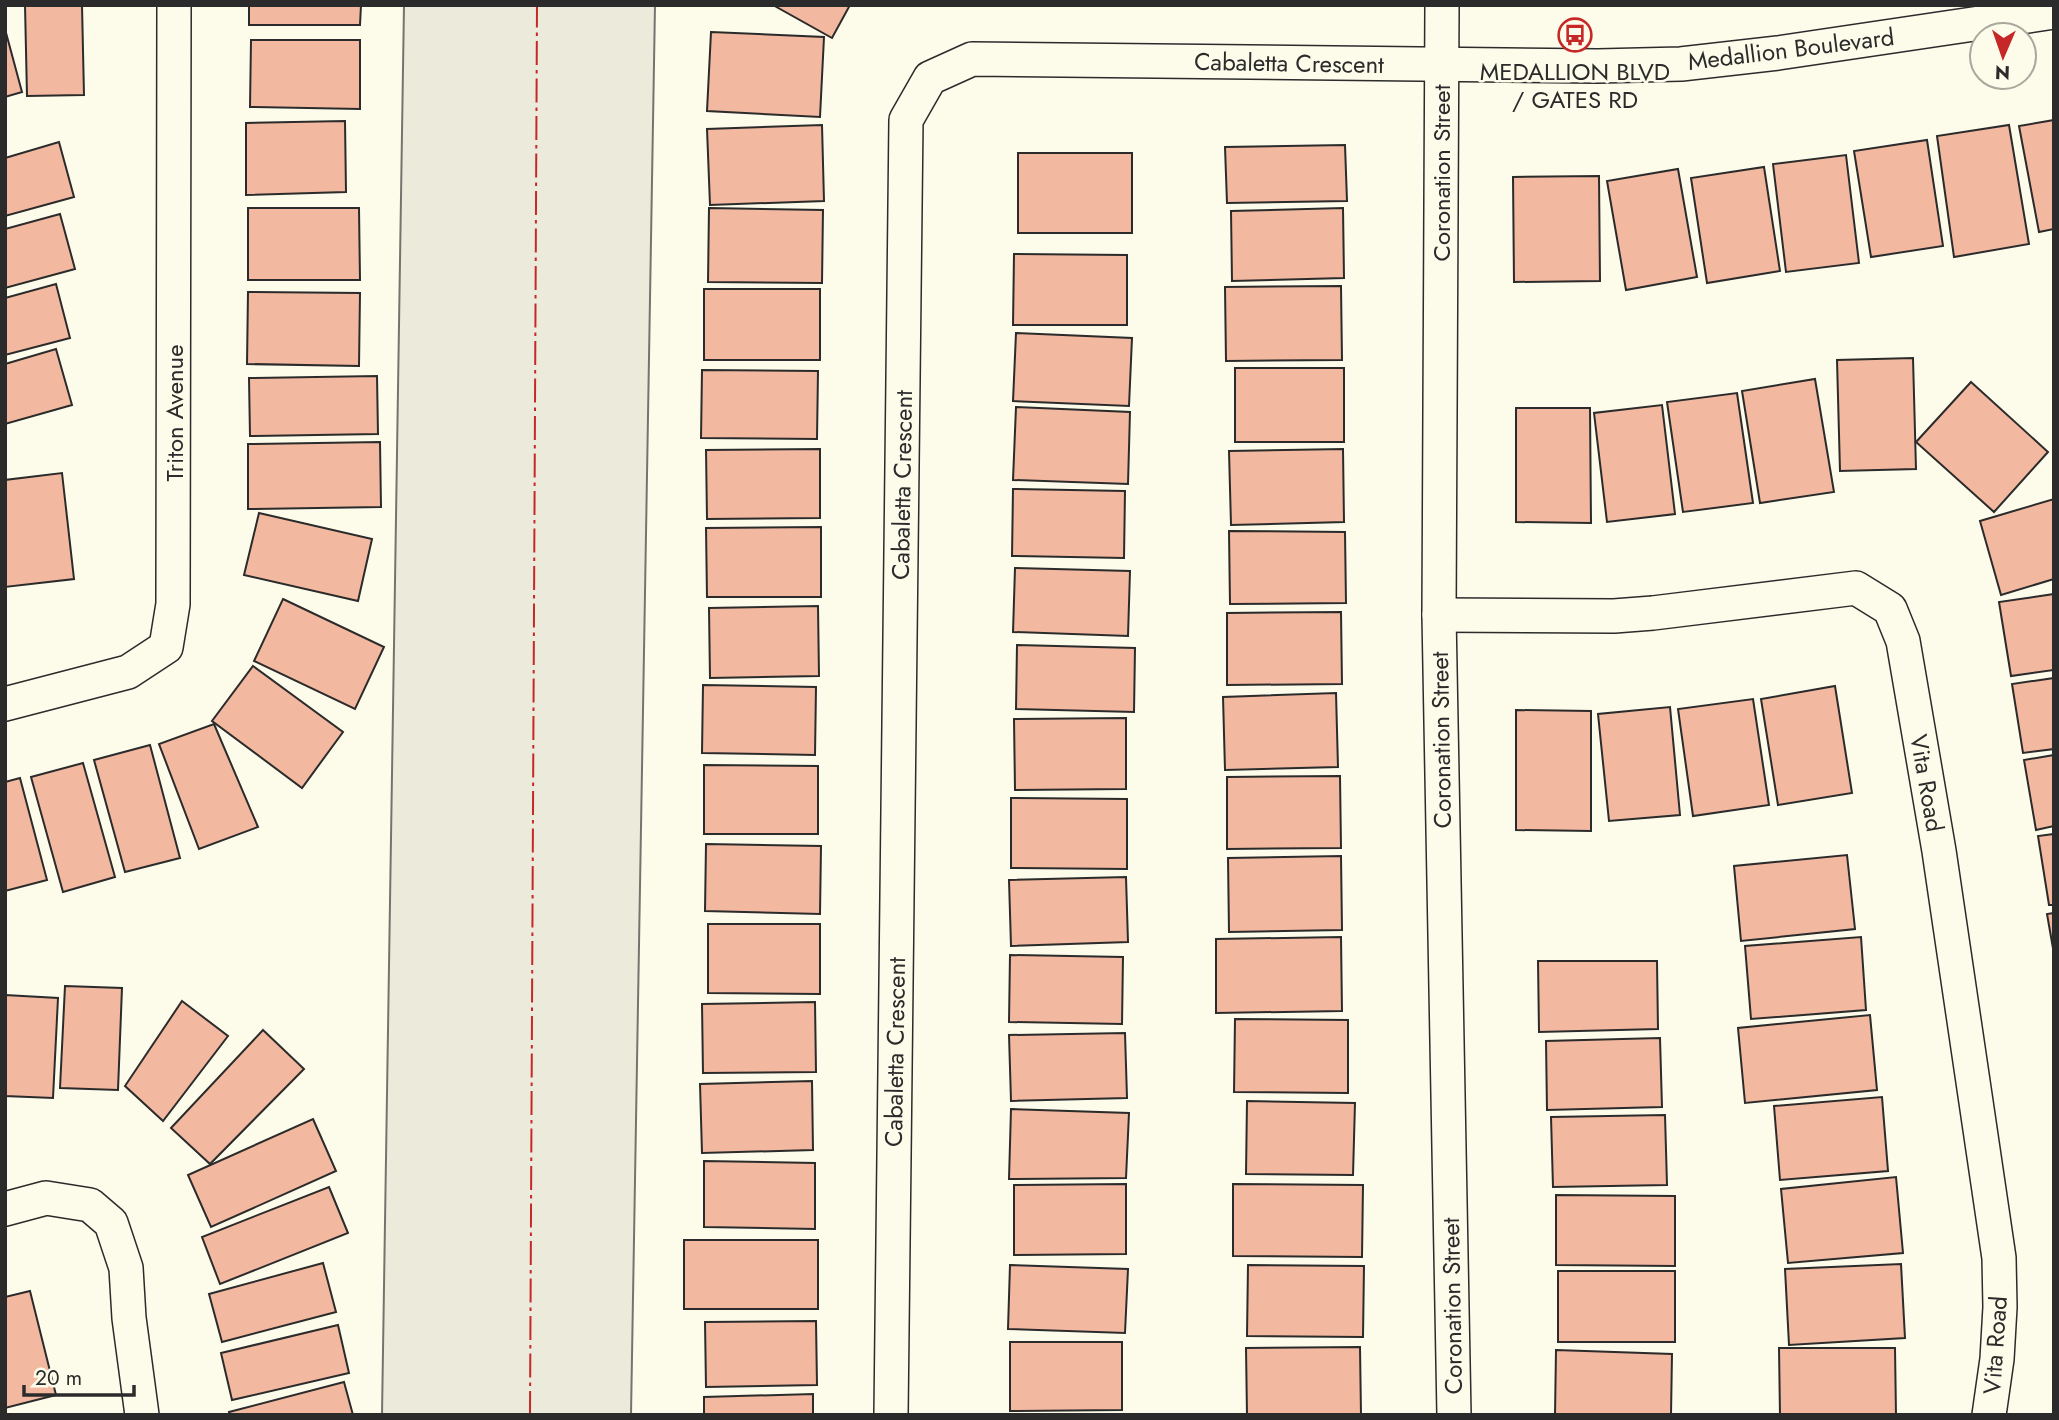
<svg xmlns="http://www.w3.org/2000/svg" width="2059" height="1420" font-family="Jost,sans-serif">
<style>
.green{fill:#ecebdb;stroke:#74746e;stroke-width:2}
.building{fill:#f2b8a0;stroke:#2b2b2b;stroke-width:2}
.lines{fill:none;stroke-linecap:round;stroke-linejoin:round}
.street-casing{stroke:#2b2b2b;stroke-width:36}
.street{stroke:#fdfbea;stroke-width:33}
.power{stroke:#c62828;stroke-width:2;stroke-dasharray:24 5 3.5 5;stroke-linecap:butt}
.labels{text-anchor:middle;dominant-baseline:central;stroke-width:5;stroke-linejoin:round;paint-order:stroke}
.street-label{font-size:24px;fill:#2b2b2b;stroke:#fdfbea}
.poi-label{font-size:24px;fill:#2b2b2b;stroke:#fdfbea}
</style>
<rect width="100%" height="100%" fill="#fdfbea"/>
<!-- green -->
<path class="green" d="M404,5H655L631,1415H382Z"/>
<!-- building -->
<g class="building">
<path d="M25,5H82L84,95L27,96Z"/>
<path d="M249,5H361L360,25H249Z"/>
<path d="M773,5H850L832,38Z"/>
<path d="M5,29L22,92L5,97Z"/>
<path d="M711,32L824,37L820,117L707,111Z"/>
<path d="M251,40H360V109L250,107Z"/>
<path d="M2054,120V229L2039,232L2019,126Z"/>
<path d="M345,121L346,192L246,195V123Z"/>
<path d="M822,125L824,201L710,205L707,129Z"/>
<path d="M2009,125L2029,244L1954,257L1937,136Z"/>
<path d="M1927,140L1943,246L1871,257L1854,151Z"/>
<path d="M59,142L74,197L5,216V158Z"/>
<path d="M1345,145L1347,201L1227,203L1225,147Z"/>
<rect x="1018" y="153" width="114" height="80"/>
<path d="M1846,155L1859,263L1786,272L1773,164Z"/>
<path d="M1764,167L1780,271L1707,283L1691,178Z"/>
<path d="M1678,169L1697,277L1626,290L1607,181Z"/>
<path d="M1599,176L1600,281L1514,282L1513,177Z"/>
<path d="M248,208H359L360,280H248Z"/>
<path d="M709,208L823,210L822,283L708,282Z"/>
<path d="M1343,208L1344,278L1232,281L1231,211Z"/>
<path d="M60,214L75,269L5,288V229Z"/>
<path d="M1014,254L1127,255V325H1013Z"/>
<path d="M56,284L70,338L5,355V298Z"/>
<path d="M1341,286L1342,360L1226,361L1225,287Z"/>
<rect x="704" y="289" width="116" height="71"/>
<path d="M248,292L360,293L359,366L247,364Z"/>
<path d="M1016,333L1132,338L1129,406L1013,401Z"/>
<path d="M56,349L72,405L5,424V364Z"/>
<path d="M1913,358L1916,469L1840,471L1837,360Z"/>
<rect x="1235" y="368" width="109" height="74"/>
<path d="M702,370L818,371L817,439L701,438Z"/>
<path d="M377,376L378,434L250,436L249,378Z"/>
<path d="M1815,379L1834,492L1760,503L1742,391Z"/>
<path d="M1971,382L2048,452L1994,512L1916,442Z"/>
<path d="M1737,393L1753,503L1683,512L1667,402Z"/>
<path d="M1662,405L1675,514L1607,522L1594,413Z"/>
<path d="M1016,407L1130,412L1128,484L1013,480Z"/>
<path d="M1516,408H1590L1591,523L1516,522Z"/>
<path d="M380,442L381,507L248,509V444Z"/>
<path d="M820,449V518L707,519L706,450Z"/>
<path d="M1343,449L1344,522L1231,525L1229,451Z"/>
<path d="M62,473L74,579L5,587V480Z"/>
<path d="M1013,489L1125,491L1124,558L1012,556Z"/>
<path d="M2054,499V579L2001,595L1980,521Z"/>
<path d="M259,513L372,539L358,601L244,575Z"/>
<path d="M821,527V597H707L706,528Z"/>
<path d="M1229,531L1345,532L1346,603L1230,604Z"/>
<path d="M1015,568L1130,571L1128,636L1013,632Z"/>
<path d="M2054,594V670L2011,676L1999,602Z"/>
<path d="M283,599L384,647L355,709L254,661Z"/>
<path d="M818,606L819,676L710,678L709,608Z"/>
<path d="M1341,612L1342,684L1227,685V613Z"/>
<path d="M1017,645L1135,648L1134,712L1016,709Z"/>
<path d="M253,666L343,732L302,788L212,721Z"/>
<path d="M2054,678V749L2023,753L2012,684Z"/>
<path d="M703,685L816,687L815,755L702,753Z"/>
<path d="M1835,686L1852,793L1778,805L1761,699Z"/>
<path d="M1336,693L1338,767L1225,770L1223,697Z"/>
<path d="M1753,699L1769,805L1693,816L1678,709Z"/>
<path d="M1670,707L1680,815L1609,821L1598,714Z"/>
<path d="M1516,710L1591,711V831L1516,830Z"/>
<path d="M1126,718V789L1015,790L1014,719Z"/>
<path d="M214,724L258,827L199,849L159,744Z"/>
<path d="M150,745L180,858L125,872L94,760Z"/>
<path d="M2054,755V826L2036,830L2024,760Z"/>
<path d="M83,763L115,877L63,892L31,777Z"/>
<path d="M704,765L818,766V834H704Z"/>
<path d="M1340,776L1341,848L1227,849V777Z"/>
<path d="M20,778L47,880L5,891V782Z"/>
<path d="M1011,798L1127,799V869L1011,868Z"/>
<path d="M2054,834V905H2049L2038,836Z"/>
<path d="M706,844L821,846L820,914L705,911Z"/>
<path d="M1847,855L1855,929L1741,941L1734,866Z"/>
<path d="M1341,856L1342,930L1229,932L1228,858Z"/>
<path d="M1126,877L1128,942L1011,946L1009,880Z"/>
<path d="M2054,913V954L2047,914Z"/>
<path d="M708,924H820V994L708,993Z"/>
<path d="M1341,937L1342,1011L1216,1013V939Z"/>
<path d="M1861,937L1866,1010L1751,1019L1745,946Z"/>
<path d="M1010,955L1123,957L1122,1024L1009,1022Z"/>
<path d="M1538,961H1657L1658,1029L1539,1032Z"/>
<path d="M65,986L122,988L118,1090L60,1088Z"/>
<path d="M5,995L58,998L53,1098L5,1096Z"/>
<path d="M182,1001L228,1036L163,1121L125,1086Z"/>
<path d="M815,1002L816,1072L703,1073L702,1004Z"/>
<path d="M1870,1015L1877,1090L1745,1103L1738,1028Z"/>
<path d="M1235,1019L1348,1020V1093L1234,1092Z"/>
<path d="M263,1030L304,1069L210,1164L171,1128Z"/>
<path d="M1125,1033L1127,1098L1011,1101L1009,1035Z"/>
<path d="M1660,1038L1662,1107L1547,1110L1546,1041Z"/>
<path d="M812,1081L813,1150L702,1153L700,1084Z"/>
<path d="M1882,1097L1888,1171L1780,1180L1774,1106Z"/>
<path d="M1247,1101L1355,1103L1353,1175L1246,1174Z"/>
<path d="M1011,1109L1129,1113L1126,1178L1009,1179Z"/>
<path d="M1665,1115L1667,1185L1553,1187L1551,1117Z"/>
<path d="M313,1119L336,1171L211,1227L188,1175Z"/>
<path d="M704,1161L815,1163V1229L704,1227Z"/>
<path d="M1896,1177L1903,1253L1788,1263L1781,1189Z"/>
<path d="M1126,1184V1254L1014,1255V1185Z"/>
<path d="M1233,1184L1363,1185L1362,1257L1233,1256Z"/>
<path d="M329,1187L348,1233L220,1284L202,1237Z"/>
<path d="M1556,1195L1675,1196V1266L1556,1265Z"/>
<rect x="684" y="1240" width="134" height="69"/>
<path d="M323,1263L336,1312L222,1342L209,1294Z"/>
<path d="M1901,1264L1905,1338L1789,1345L1785,1269Z"/>
<path d="M1010,1265L1128,1269L1125,1333L1008,1329Z"/>
<path d="M1248,1265L1364,1266L1363,1337L1247,1336Z"/>
<rect x="1558" y="1271" width="117" height="71"/>
<path d="M30,1291L56,1395L5,1408V1297Z"/>
<path d="M816,1321L817,1385L706,1387L705,1322Z"/>
<path d="M338,1325L349,1373L232,1400L221,1353Z"/>
<path d="M1010,1342H1122V1410L1010,1411Z"/>
<path d="M1360,1347L1361,1415H1247L1246,1348Z"/>
<path d="M1779,1348H1895L1896,1415H1780Z"/>
<path d="M1556,1350L1672,1354L1671,1415H1555Z"/>
<path d="M344,1382L353,1415H230L229,1412Z"/>
<path d="M813,1394V1415H704V1397Z"/>
</g>
<g class="lines">
<defs>
<g id="street">
<path d="M1442,5L1439,615L1454,1415"/>
<path d="M1439,615L1614,616L1653,613L1856,588L1890,609L1903,641L1939,851L1999,1258L2000,1307L1997,1359L1989,1415"/>
<path d="M5,704L128,672L166,647L173,604L174,5"/>
<path d="M5,1209L46,1198L90,1205L111,1223L126,1268L129,1318L142,1415"/>
<path d="M891,1415L906,120L930,78L972,59L1598,66L1681,64L1778,53L2054,12"/>
</g>
</defs>
<!-- street casing -->
<use href="#street" class="street-casing"/>
<!-- street -->
<use href="#street" class="street"/>
<!-- power -->
<path class="power" d="M530,1415L537,5"/>
</g>
<!-- icons -->
<defs>
<symbol id="bus-ring" viewBox="-11 -11 22 22"><circle r="9.5" fill="#fdfbea" stroke="#c62828" stroke-width="1.5"/><path d="M-5-6H5V4H4V6H2V4H-2V6H-4V4H-5ZM-3.5-4V0h7V-4ZM-3.5 1.2v1.5H-2V1.2ZM2 1.2v1.5H3.5V1.2Z" fill="#c62828"/></symbol>
</defs>
<g fill-rule="evenodd">
<use href="#bus-ring" x="1556" y="16" width="38" height="38"/>
</g>
<g class="labels">
<!-- street labels -->
<g class="street-label">
<text transform="translate(1791 49) rotate(-7)">Medallion Boulevard</text>
<text transform="translate(1289 63) rotate(1)">Cabaletta Crescent</text>
<text transform="translate(1441 173) rotate(-90)">Coronation Street</text>
<text transform="translate(174 413) rotate(-90)">Triton Avenue</text>
<text transform="translate(902 485) rotate(-89)">Cabaletta Crescent</text>
<text transform="translate(1441 740) rotate(-91)">Coronation Street</text>
<text transform="translate(1927 783) rotate(80)">Vita Road</text>
<text transform="translate(895 1052) rotate(-89)">Cabaletta Crescent</text>
<text transform="translate(1452 1306) rotate(-91)">Coronation Street</text>
<text transform="translate(1995 1345) rotate(-86)">Vita Road</text>
</g>
<!-- poi labels -->
<g class="poi-label">
<text x="1575" y="71">MEDALLION BLVD<tspan x="1575" dy="28">/ GATES RD</tspan></text>
</g>
</g>
<!-- border -->
<rect width="2059" height="1420" fill="none" stroke="#2b2b2b" stroke-width="14"/>
<!-- north arrow -->
<g transform="translate(2003 56) rotate(182)"><circle r="33" fill="#fdfbea" stroke="#a9a89e" stroke-width="2"/>
<path d="M0-5L12 26L0 18L-12 26Z" fill="#c62828"/>
<text y="-10" font-size="19" font-weight="bold" text-anchor="middle" fill="#2b2b2b">N</text>
</g>
<!-- scale -->
<path d="M24 1385v10h110v-10" fill="none" stroke="#2b2b2b" stroke-width="3.5"/>
<text x="35" y="1385" font-size="21" fill="#2b2b2b" stroke="#fdfbea" stroke-width="5" paint-order="stroke">20 m</text>
</svg>
